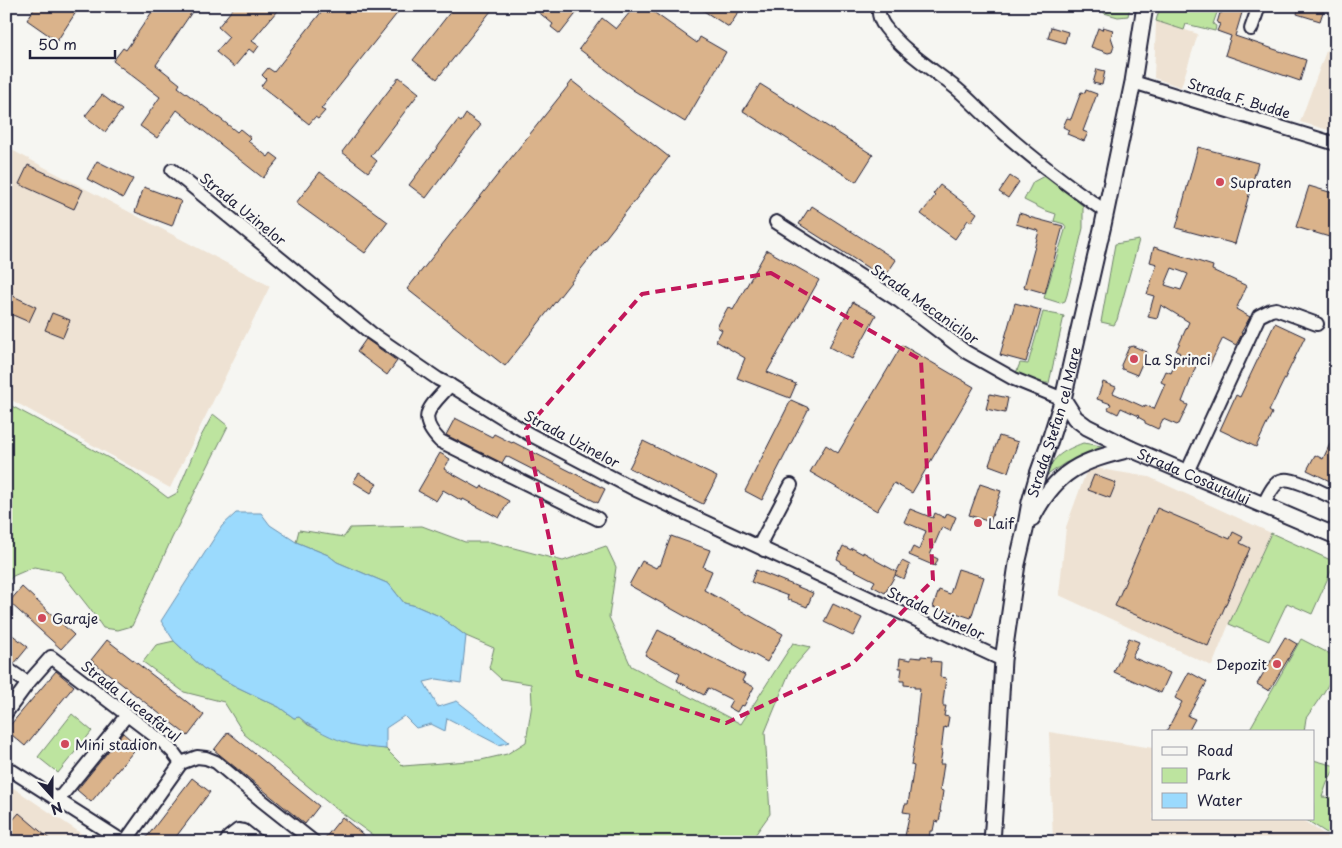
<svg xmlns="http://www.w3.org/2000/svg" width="1342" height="848" font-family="'Playpen Sans',sans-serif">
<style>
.built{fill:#eee2d3}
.green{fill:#bde49f;stroke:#70836d}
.water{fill:#9bdafd;stroke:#6b90af}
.building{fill:#dab38b;stroke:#22223b;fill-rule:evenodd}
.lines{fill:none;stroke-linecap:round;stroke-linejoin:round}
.minor-casing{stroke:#22223b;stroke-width:16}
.major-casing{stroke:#22223b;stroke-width:19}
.minor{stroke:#f6f6f2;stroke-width:12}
.major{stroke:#f6f6f2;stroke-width:15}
.marked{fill:none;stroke:#c2185b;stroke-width:4;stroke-dasharray:10 6;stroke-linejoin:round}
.poi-dot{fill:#d1495b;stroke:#f6f6f2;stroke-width:2}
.labels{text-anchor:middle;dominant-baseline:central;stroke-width:4.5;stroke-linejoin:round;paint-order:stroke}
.street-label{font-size:14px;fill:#22223b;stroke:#f6f6f2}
.poi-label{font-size:14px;fill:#22223b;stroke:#f6f6f2;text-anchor:start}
</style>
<rect width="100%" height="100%" fill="#f6f6f2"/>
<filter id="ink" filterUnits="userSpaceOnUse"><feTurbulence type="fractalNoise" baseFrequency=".02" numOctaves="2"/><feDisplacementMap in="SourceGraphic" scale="10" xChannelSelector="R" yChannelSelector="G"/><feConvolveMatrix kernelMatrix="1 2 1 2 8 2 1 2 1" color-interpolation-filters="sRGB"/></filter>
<g filter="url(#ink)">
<!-- built -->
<g class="built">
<path d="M1156,21L1198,34L1181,87L1154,78Z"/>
<path d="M1336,24V132L1300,122Z"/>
<path d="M6,147L270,286L170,488L6,397Z"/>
<path d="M1088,467L1149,477L1271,533L1229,624L1212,666L1059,595L1066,527Z"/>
<path d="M1049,732L1153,748V819H1301L1336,842H1053Z"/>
<path d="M6,783L94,842H6Z"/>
</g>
<!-- green -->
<g class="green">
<path d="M1104,6H1130L1128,16L1118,17L1104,13L1103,11Z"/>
<path d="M1160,6H1222L1221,10H1218L1213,24L1216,26L1215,31L1186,24L1184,30L1156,21Z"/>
<path d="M1046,175L1083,206V228L1067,295L1065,301L1060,303L1044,298L1066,227L1064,224L1054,221L1056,214L1044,210L1024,200L1033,182Z"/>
<path d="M1139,240L1117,320L1114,325L1101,322L1115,244Z"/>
<path d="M1043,312L1064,316L1049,383C1038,384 1027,377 1016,373L1020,363L1028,364Z"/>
<path d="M6,403L131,470L168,498L177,493L199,440L213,414L228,426L172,538L132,626L118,630L103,628L90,609L61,572L34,567L13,576L6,584Z"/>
<path d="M1083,443L1108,447L1065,463L1046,476C1052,456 1065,450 1083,443Z"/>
<path d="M422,526L465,542H491L563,561L606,546L616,567L609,617L631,666L741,724L793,643L811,647L790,671L765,732L770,814L750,842H382L331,805L244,734L224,702L184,692L143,662L156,645L174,641L203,668L235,686L279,707L294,718L299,717L308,725L351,744L386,749L403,766L481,760L507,754L526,742L532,704L531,684L501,679L489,668L494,648L466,636L439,616L416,606L404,603L389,584L337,562L328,555L296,542L299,530L344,537L350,528Z"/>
<path d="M1271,533L1335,562L1312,614L1287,603L1269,641L1229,624Z"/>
<path d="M1301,639L1336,657V678L1330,681L1324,692L1306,718L1304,732H1248Z"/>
<path d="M72,714L92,731L58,773L38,757Z"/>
<path d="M1313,760L1336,766L1327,783L1322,797L1336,798V839L1305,819H1313Z"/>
</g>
<!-- water -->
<path class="water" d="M236,513H261L270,525L296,542L328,555L337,562L389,584L404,603L416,606L439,616L466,636L461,683L437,679L424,682L438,707L457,701L509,742L499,745L447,718L445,731L431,724L416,728L404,716L386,728V749C375,748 362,747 351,744C333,739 313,729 299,717L294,718L279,707L235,686L203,668L174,641L161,621L222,526Z"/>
<!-- building -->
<g class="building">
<path d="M36,6H80L57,41L27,20Z"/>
<path d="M156,6H196L156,65L180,84L178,87L222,120L237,132L240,129L251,138L248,141L268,157L271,153L279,159L263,178L177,110L157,138L140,126L160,97L113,61L123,48L126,50Z"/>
<path d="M235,6H281L252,41L259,46L254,53L249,49L234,67L216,52L229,37L218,27Z"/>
<path d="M326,6H403L321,109L325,111L318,119L315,117L309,124L261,86L266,79L262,75L268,68L274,72Z"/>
<path d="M455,6H495L437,79L413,60Z"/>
<path d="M531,6H582L560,34L551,27L553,24Z"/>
<path d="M635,6H645L697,43L700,37L726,52L685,122L633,90L579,49L602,18L616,29Z"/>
<path d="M696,6H734L740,10L729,27Z"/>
<path d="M1224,6H1244L1235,36L1306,60L1300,81L1225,55L1231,36L1217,31L1220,24L1217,23L1220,13H1222Z"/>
<path d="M1299,6H1325L1320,21L1297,14Z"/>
<path d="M1051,27L1068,32L1065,43L1048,38Z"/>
<path d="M1103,27L1113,30L1111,37L1114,46L1112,52L1108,53L1091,47L1098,28L1102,30Z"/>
<path d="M1097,69L1105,71L1102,85L1093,83Z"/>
<path d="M399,77L419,93L371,156L377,161L368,172L342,152Z"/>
<path d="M572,81L669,157L505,366L407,289Z"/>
<path d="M760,84L873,155L856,182L743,111Z"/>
<path d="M1086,90L1097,94L1083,131L1088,133L1084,141L1067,134L1069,130L1063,127L1067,118L1071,119L1081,92L1085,93Z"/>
<path d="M102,95L122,110L105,132L85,116Z"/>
<path d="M466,114L481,125L426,198L409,185L458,120L461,122Z"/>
<path d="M1198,147L1258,163L1235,244L1176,228Z"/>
<path d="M97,161L133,179L123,198L87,179Z"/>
<path d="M28,165L83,190L74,209L19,184Z"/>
<path d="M320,172L388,222L365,253L296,203Z"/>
<path d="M1010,176L1019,182L1008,198L999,192Z"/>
<path d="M940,185L977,213L971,222L968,220L955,239L921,214L935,196L933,194Z"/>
<path d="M1309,186L1336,194V239L1296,227Z"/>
<path d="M144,187L181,201L172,226L135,212Z"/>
<path d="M812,206L896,260L884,278L799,224L808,210L809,211Z"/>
<path d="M1019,213L1029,216V217L1063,226L1045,293L1024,287L1039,231L1016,224Z"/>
<path d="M1154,247L1213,266L1212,270L1247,286L1236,309L1250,317L1241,333L1242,334L1236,345L1223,338L1209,366L1198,361L1182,402L1188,405L1179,424H1178L1177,425L1163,419L1158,429L1145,423V421L1138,417L1139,416L1121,408L1118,414L1108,409L1111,404L1097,399L1103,382L1116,387L1113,393L1144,407L1145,405L1154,409L1165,384L1161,382L1166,371L1171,373L1180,353L1176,351L1189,322L1161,305L1157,319L1148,317L1154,296L1147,294L1157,264L1150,262ZM1172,268L1188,274L1181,290L1165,285Z"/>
<path d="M767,250L819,280L767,372L796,384L790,398L737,378L745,358L716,341L722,330L717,327L728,307L733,310Z"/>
<path d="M9,294L36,307L29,322L6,312V300Z"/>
<path d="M853,302L876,315L852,359L829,347Z"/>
<path d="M1015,303L1041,310L1026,362L1000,355Z"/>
<path d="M52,313L70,320L63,337L45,330Z"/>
<path d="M1275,323L1305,337L1269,411L1272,413L1256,447L1220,430L1236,395L1240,397Z"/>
<path d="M366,339L397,361L387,375L357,352Z"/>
<path d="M902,345L974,387L912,493L894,483L877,511L810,472L826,445L838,453Z"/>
<path d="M1133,346L1147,352L1137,375L1122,369L1121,365L1129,347Z"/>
<path d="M990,394L1008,398L1005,413L986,409Z"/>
<path d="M791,400L809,408L762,500L745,491Z"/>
<path d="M455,418L492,437L494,434L512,443L513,442L605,489L598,503L506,456L502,463L446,435Z"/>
<path d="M1336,431V484L1307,470L1315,455L1323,459Z"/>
<path d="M999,436L1018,442L1008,472L989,465Z"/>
<path d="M643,441L717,477L703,504L629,468Z"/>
<path d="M440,453L450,459L444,469L480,489L482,486L509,501L499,518L463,499L462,501L443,490L436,501L418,491Z"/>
<path d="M359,473L377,484L371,493L353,482Z"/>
<path d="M1094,475L1116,483L1110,498L1088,490Z"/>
<path d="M980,484L1001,491L990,522L969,515Z"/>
<path d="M1157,508L1230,539L1233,532L1243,537L1240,543L1250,548L1208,646L1115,606Z"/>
<path d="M910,509L933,518L935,513L945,518L947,513L956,517L950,531L942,527L930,555L938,559L935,566L909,555L913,547L919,550L926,531L904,522Z"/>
<path d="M671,536L710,550L703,567L712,571L704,590L783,634L767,662L629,585L642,561L656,568L658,565L660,566Z"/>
<path d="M843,546L851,550L852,548L863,554V552L875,559V560L897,572L885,593L872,586L875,581L840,563L841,561L837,559Z"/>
<path d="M902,561L910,565L904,579L895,575Z"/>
<path d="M958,569L984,577L971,618L947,610L946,612L933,607L939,590L950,594Z"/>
<path d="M756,570L813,593L807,607L787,599L788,596L751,582Z"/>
<path d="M22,587L74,635L61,649L9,602Z"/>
<path d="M833,604L862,618L853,636L824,622Z"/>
<path d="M6,630L28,647L14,664L6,659Z"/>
<path d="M658,630L745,675L742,681L754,687L744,706L741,705L737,712L728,707L732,700L708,688L704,695L677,681L680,674L645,655Z"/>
<path d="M1285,637L1297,644L1269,691L1257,684Z"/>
<path d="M1129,638L1139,642L1132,657L1170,673L1161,693L1114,672Z"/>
<path d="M107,640L204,715L188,736L91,660Z"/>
<path d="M921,656L932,657L931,661L941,662L940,677L946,678L943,701V706H946L944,716L949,717L947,728L944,727L941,752H942L940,764H944L940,790L943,791L940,811H941L939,822L935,821L933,831H930L929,840L905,836L910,813L903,812L905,804H908L914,766L911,765L916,734H915L920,688H914V686L904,685V681H900L902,668H899L900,658L911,660V657L921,658Z"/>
<path d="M56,671L74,686L25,746L6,730Z"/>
<path d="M1189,672L1207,682L1188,716L1195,719L1188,732H1166L1182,702L1175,698Z"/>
<path d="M228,732L319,806L305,824L214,750Z"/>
<path d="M123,733L138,746L91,802L77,790Z"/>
<path d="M192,778L210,792L172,842H143Z"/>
<path d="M19,813L53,842H6V828Z"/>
<path d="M342,817L372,842H330L325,838Z"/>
</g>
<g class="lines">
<defs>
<g id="minor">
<path d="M879,6C878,14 880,21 885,27C904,52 932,69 957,89C969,99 979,110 990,120C1026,154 1066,184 1106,212"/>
<path d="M1251,29L1259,6"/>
<path d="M1133,82L1336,144"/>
<path d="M172,170L371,333L438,379L450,385L529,434L636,490L1003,660"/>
<path d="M776,222L899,301L966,352L1014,379L1063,399"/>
<path d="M450,385C431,407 415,415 440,441L598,519"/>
<path d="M1187,472L1259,316L1271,310L1276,309L1317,324"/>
<path d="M1263,505C1268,497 1273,482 1283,480C1293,477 1325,494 1336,499"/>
<path d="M764,550L762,540L791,485"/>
<path d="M6,668L28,683L51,657L164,743L173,752L181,763L197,757L206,758L216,762L261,800L314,842"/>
<path d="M6,713L28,683"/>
<path d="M6,767L124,842"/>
<path d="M58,800L127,715"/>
<path d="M125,842L181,763"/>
<path d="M226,842L229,837L238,830L244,831L258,842"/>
</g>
<g id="major">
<path id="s1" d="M1063,399L1075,418L1087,427L1131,449L1336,536"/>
<path d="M1032,518C1057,470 1081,461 1131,449"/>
<path id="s2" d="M992,842L995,798L1003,660L1017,564L1025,530L1030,502L1038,474L1048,446L1063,399L1103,225L1133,82L1145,6"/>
</g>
</defs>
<!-- minor casing -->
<use href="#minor" class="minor-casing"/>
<!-- major casing -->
<use href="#major" class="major-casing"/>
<!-- minor -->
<use href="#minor" class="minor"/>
<!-- major -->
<use href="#major" class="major"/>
</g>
</g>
<!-- marked area -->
<path class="marked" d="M771,273L921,360L933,580L853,663L726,723L578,675L526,429L642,294Z"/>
<!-- markers -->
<g class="poi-dot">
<circle cx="1220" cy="182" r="5"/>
<circle cx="1134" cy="359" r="5"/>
<circle cx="978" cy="523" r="5"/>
<circle cx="42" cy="618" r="5"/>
<circle cx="1277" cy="664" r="5"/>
<circle cx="65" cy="744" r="5"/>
</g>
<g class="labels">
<!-- street labels -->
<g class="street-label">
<text transform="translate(1239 98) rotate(17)">Strada F. Budde</text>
<text transform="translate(243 209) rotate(39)">Strada Uzinelor</text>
<text transform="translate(925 304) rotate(35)">Strada Mecanicilor</text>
<text stroke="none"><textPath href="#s2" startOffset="426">Strada Ștefan cel Mare</textPath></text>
<text transform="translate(572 439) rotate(28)">Strada Uzinelor</text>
<text stroke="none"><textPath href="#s1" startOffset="155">Strada Cosăuțului</textPath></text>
<text transform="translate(936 613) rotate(25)">Strada Uzinelor</text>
<text transform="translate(131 701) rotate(38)">Strada Luceafărul</text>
</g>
<!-- poi labels -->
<g class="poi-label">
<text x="1230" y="182">Supraten</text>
<text x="1144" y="359">La Sprinci</text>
<text x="988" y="523">Laif</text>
<text x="52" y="618">Garaje</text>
<text x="1267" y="664" text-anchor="end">Depozit</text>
<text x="75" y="744">Mini stadion</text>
</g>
</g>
<!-- margin -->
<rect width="1342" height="848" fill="none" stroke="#f6f6f2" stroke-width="25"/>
<rect x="12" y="12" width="1317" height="823" fill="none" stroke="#22223b" stroke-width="2" filter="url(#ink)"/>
<!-- legend -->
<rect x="1152" y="730" width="162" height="90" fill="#f6f6f2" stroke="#a1a1a9"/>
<rect x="1162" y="747" width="25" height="8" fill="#f6f6f2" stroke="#a1a1a9"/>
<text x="1197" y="756" font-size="15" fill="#22223b">Road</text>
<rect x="1162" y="768" width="25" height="15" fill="#bde49f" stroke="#a1a1a9"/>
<text x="1197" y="780" font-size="15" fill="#22223b">Park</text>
<rect x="1162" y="793" width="25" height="15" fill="#9bdafd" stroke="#a1a1a9"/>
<text x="1197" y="806" font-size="15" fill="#22223b">Water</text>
<!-- north arrow -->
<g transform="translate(52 796) rotate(159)" stroke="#f6f6f2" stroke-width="4" paint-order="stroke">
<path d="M0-4L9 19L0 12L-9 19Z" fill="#22223b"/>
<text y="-8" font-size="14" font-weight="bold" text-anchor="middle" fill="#22223b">N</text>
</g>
<!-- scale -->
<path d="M30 50v8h85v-8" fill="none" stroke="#22223b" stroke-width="2.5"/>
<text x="38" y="50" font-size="15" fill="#22223b" stroke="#f6f6f2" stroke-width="4" paint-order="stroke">50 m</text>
</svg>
